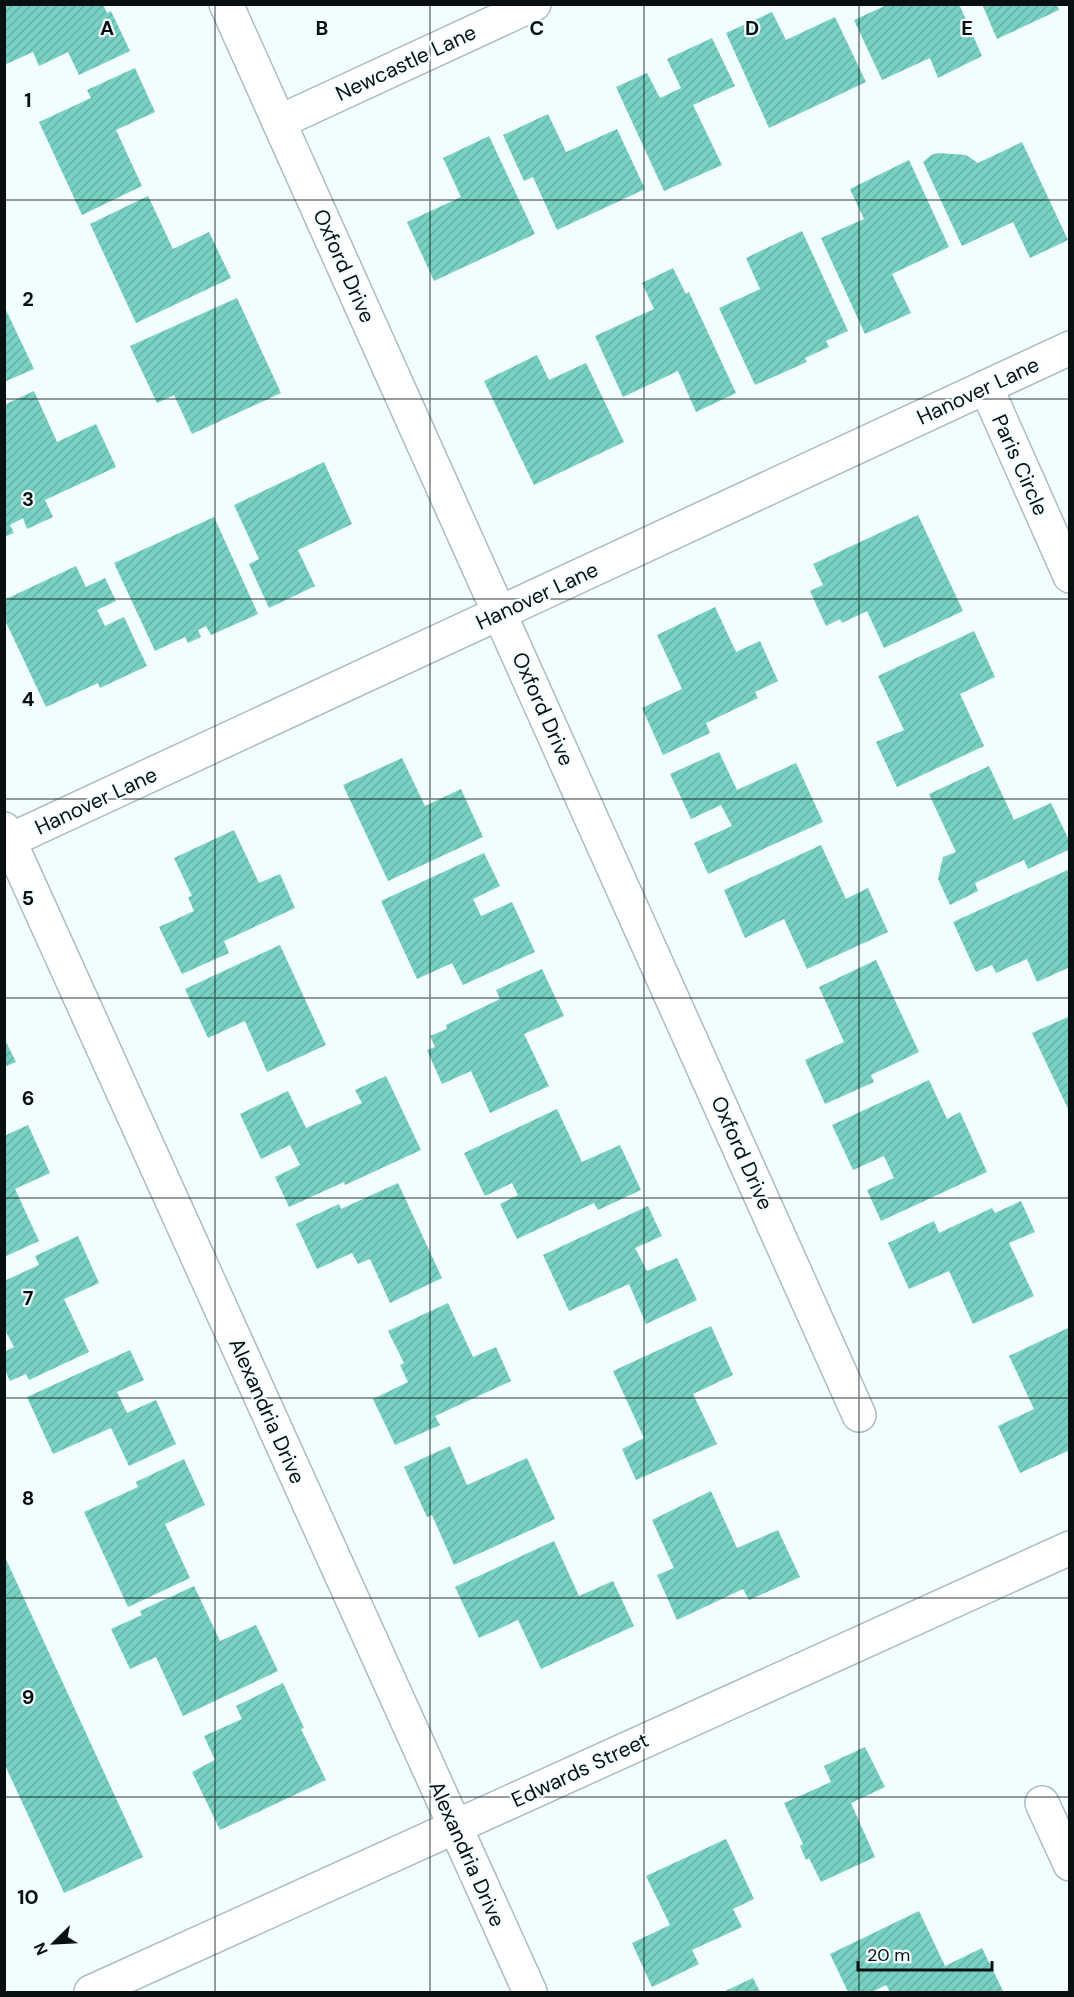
<svg xmlns="http://www.w3.org/2000/svg" width="1074" height="1997" font-family="'DM Sans',sans-serif">
<style>
.building{fill:url(#building-hatch)}
.lines{fill:none;stroke-linecap:round;stroke-linejoin:round}
.minor-casing{stroke:#aabdbf;stroke-width:36}
.tertiary-casing{stroke:#aabdbf;stroke-width:36}
.minor{stroke:#fff;stroke-width:33}
.tertiary{stroke:#fff;stroke-width:33}
.grid{fill:none;stroke:#091011;stroke-width:1.5;stroke-opacity:0.55}
.labels{text-anchor:middle;dominant-baseline:central;stroke-width:4.5;stroke-linejoin:round;paint-order:stroke}
.street-label{font-size:21px;fill:#091011;stroke:#f1fdff}
.grid-label{font-size:20px;text-anchor:middle;font-weight:bold;fill:#091011;stroke:#f1fdff;stroke-width:4.5;stroke-linejoin:round;paint-order:stroke}
</style>
<defs>
<pattern id="building-hatch" width="6" height="6" patternUnits="userSpaceOnUse" patternTransform="scale(1.5)"><rect width="6" height="6" fill="#79d1c4"/><path d="M-1 1l2-2M0 6l6-6M5 7l2-2" fill="none" stroke="#67b2a7"/></pattern>
</defs>
<rect width="100%" height="100%" fill="#f1fdff"/>
<!-- building -->
<g class="building">
<path d="M4,4H103L107,13L111,11L130,51L79,75L68,52L39,66L33,52L4,65Z"/>
<path d="M889,4H959L982,56L938,78L930,58L882,80L854,20Z"/>
<path d="M982,4H1057L1059,10L997,39Z"/>
<path d="M772,12L786,40L835,17L866,82L769,128L726,33Z"/>
<path d="M712,38L735,86L693,105L722,165L664,191L616,87L647,73L660,98L681,88L667,59Z"/>
<path d="M135,68L155,112L116,130L142,186L82,215L39,122L91,98L87,90Z"/>
<path d="M548,114L566,152L617,129L645,189L557,230L533,177L524,181L503,135Z"/>
<path d="M489,136L535,234L434,281L407,222L461,197L443,158Z"/>
<path d="M1022,142L1068,240L1030,258L1013,222L962,246L923,162L931,155L938,153L966,155L978,163Z"/>
<path d="M909,160L949,247L892,274L911,313L865,334L821,238L864,219L850,189Z"/>
<path d="M148,196L173,249L209,232L231,278L136,323L90,224Z"/>
<path d="M802,231L848,331L826,341L829,347L805,358L807,362L755,385L719,308L760,289L746,258Z"/>
<path d="M673,268L686,294L689,292L736,393L696,412L678,371L623,397L595,336L654,309L642,283Z"/>
<path d="M237,298L281,393L192,434L174,395L157,403L130,346Z"/>
<path d="M4,306L34,369L4,382Z"/>
<path d="M537,355L549,380L586,363L624,442L534,485L484,381Z"/>
<path d="M34,391L57,442L96,424L116,467L45,500L53,517L27,529L23,518L10,525L14,533L4,537V405Z"/>
<path d="M324,462L352,524L298,550L315,586L269,608L249,564L259,559L234,505Z"/>
<path d="M918,515L963,611L884,648L867,611L842,623L840,619L826,626L810,591L823,585L813,564Z"/>
<path d="M214,517L258,614L211,635L206,626L198,630L201,637L188,643L185,637L155,651L114,563Z"/>
<path d="M76,566L86,587L105,578L116,601L97,610L105,626L124,617L147,666L100,688L98,683L46,707L4,618V600Z"/>
<path d="M715,607L736,652L760,641L778,681L755,692L758,698L706,723L710,733L663,755L642,708L682,689L657,635Z"/>
<path d="M974,631L995,677L960,694L984,746L897,787L876,742L904,730L878,676Z"/>
<path d="M719,752L737,790L796,763L823,822L708,874L694,843L732,826L721,805L691,819L670,774Z"/>
<path d="M402,758L425,806L461,789L483,837L388,881L343,785Z"/>
<path d="M989,766L1014,820L1051,803L1070,842V849L1028,869L1024,860L975,883L978,891L950,905L938,879L943,857L956,852L929,794Z"/>
<path d="M234,830L259,883L280,874L295,908L224,941L229,953L182,974L159,927L194,911L188,897L192,896L174,858Z"/>
<path d="M821,845L846,899L868,888L888,932L807,969L784,919L745,938L724,890Z"/>
<path d="M484,853L500,886L473,899L481,916L512,902L535,952L463,985L452,963L417,979L381,901Z"/>
<path d="M1070,869V967L1037,982L1027,959L996,973L992,965L976,972L953,922Z"/>
<path d="M280,945L326,1045L267,1072L245,1021L208,1038L185,989Z"/>
<path d="M876,960L919,1052L871,1075L874,1082L825,1104L805,1060L844,1042L819,987Z"/>
<path d="M542,969L564,1016L524,1034L549,1086L490,1113L471,1071L442,1084L427,1050L435,1047L430,1036L447,1029L446,1025L500,999L496,990Z"/>
<path d="M1070,1016V1113L1032,1033Z"/>
<path d="M4,1038L16,1062L4,1067Z"/>
<path d="M386,1076L421,1150L345,1185L344,1182L289,1207L275,1177L300,1165L290,1145L261,1159L240,1114L288,1091L306,1128L362,1103L355,1090Z"/>
<path d="M929,1080L947,1119L960,1112L987,1172L881,1221L867,1190L894,1178L884,1156L853,1170L832,1125Z"/>
<path d="M557,1109L582,1162L620,1145L641,1190L598,1210L594,1203L517,1239L500,1204L518,1195L512,1183L485,1196L464,1153Z"/>
<path d="M28,1125L50,1173L15,1189L39,1241L4,1257V1136Z"/>
<path d="M398,1183L442,1278L390,1303L370,1259L358,1264L352,1253L317,1269L296,1224L339,1204L341,1209Z"/>
<path d="M1021,1201L1035,1232L1009,1243L1034,1296L973,1324L949,1271L909,1289L888,1243L934,1221L939,1233L992,1208L995,1213Z"/>
<path d="M648,1206L662,1236L635,1248L647,1271L677,1258L697,1300L646,1324L629,1284L569,1311L543,1255Z"/>
<path d="M78,1236L99,1283L64,1299L89,1352L29,1380L26,1374L10,1381L4,1368V1352L14,1347L4,1328V1281L39,1265L35,1256Z"/>
<path d="M448,1303L473,1357L496,1347L511,1381L435,1416L440,1425L395,1445L373,1399L408,1382L400,1365L404,1363L388,1331Z"/>
<path d="M711,1326L733,1375L693,1394L717,1444L636,1480L622,1449L644,1438L613,1371Z"/>
<path d="M1070,1327V1450L1020,1473L998,1426L1034,1409L1009,1356Z"/>
<path d="M130,1350L144,1380L117,1392L127,1413L156,1400L176,1444L129,1466L111,1428L53,1454L27,1397Z"/>
<path d="M450,1446L467,1485L527,1458L555,1519L454,1565L432,1515L427,1517L404,1467Z"/>
<path d="M184,1459L205,1505L165,1524L190,1578L128,1607L84,1512L138,1487L136,1482Z"/>
<path d="M711,1491L737,1548L778,1530L800,1577L749,1600L743,1589L677,1620L657,1575L674,1568L652,1520Z"/>
<path d="M554,1541L579,1596L613,1581L634,1626L541,1669L518,1620L479,1638L455,1587Z"/>
<path d="M4,1555L143,1857L64,1893L4,1763Z"/>
<path d="M194,1586L220,1641L256,1625L278,1671L183,1716L156,1657L130,1669L111,1629L142,1615L140,1611Z"/>
<path d="M283,1683L304,1728L301,1729L326,1780L220,1830L192,1772L215,1760L204,1736L242,1719L236,1706Z"/>
<path d="M865,1747L885,1787L851,1803L875,1857L821,1882L809,1858L806,1860L800,1846L803,1844L784,1803L831,1782L824,1766Z"/>
<path d="M726,1839L754,1899L733,1909L742,1927L692,1950L699,1964L652,1987L632,1943L670,1925L646,1876Z"/>
<path d="M919,1911L945,1966L982,1948L1003,1991L999,1992H890L886,1985L872,1992H848L830,1954Z"/>
<path d="M753,1978L760,1992H723Z"/>
</g>
<g class="lines">
<defs>
<g id="minor">
<path d="M226,4L859,1415"/>
<path d="M279,122L534,4"/>
<path d="M986,387L1070,576"/>
<path d="M4,829L530,1992"/>
<path d="M4,843L1070,348"/>
<path d="M1042,1803L1070,1864"/>
</g>
<path id="tertiary" d="M91,1992L1070,1548"/>
</defs>
<!-- minor casing -->
<use href="#minor" class="minor-casing"/>
<!-- tertiary casing -->
<use href="#tertiary" class="tertiary-casing"/>
<!-- minor -->
<use href="#minor" class="minor"/>
<!-- tertiary -->
<use href="#tertiary" class="tertiary"/>
</g>
<!-- grid -->
<path class="grid" d="M215,4V1992M430,4V1992M644,4V1992M859,4V1992M4,200H1070M4,399H1070M4,599H1070M4,799H1070M4,998H1070M4,1198H1070M4,1398H1070M4,1598H1070M4,1797H1070"/>
<g class="labels">
<!-- street labels -->
<g class="street-label">
<text transform="translate(406 63) rotate(-25)">Newcastle Lane</text>
<text transform="translate(344 266) rotate(66)">Oxford Drive</text>
<text transform="translate(978 391) rotate(-25)">Hanover Lane</text>
<text transform="translate(1020 465) rotate(66)">Paris Circle</text>
<text transform="translate(537 596) rotate(-25)">Hanover Lane</text>
<text transform="translate(543 709) rotate(66)">Oxford Drive</text>
<text transform="translate(96 801) rotate(-25)">Hanover Lane</text>
<text transform="translate(742 1153) rotate(66)">Oxford Drive</text>
<text transform="translate(267 1411) rotate(66)">Alexandria Drive</text>
<text transform="translate(580 1770) rotate(-25)">Edwards Street</text>
<text transform="translate(467 1854) rotate(66)">Alexandria Drive</text>
</g>
</g>
<g class="grid-label">
<text x="107" y="35">A</text>
<text x="322" y="35">B</text>
<text x="537" y="35">C</text>
<text x="752" y="35">D</text>
<text x="967" y="35">E</text>
<text x="28" y="107">1</text>
<text x="28" y="306">2</text>
<text x="28" y="506">3</text>
<text x="28" y="706">4</text>
<text x="28" y="905">5</text>
<text x="28" y="1105">6</text>
<text x="28" y="1305">7</text>
<text x="28" y="1505">8</text>
<text x="28" y="1704">9</text>
<text x="28" y="1904">10</text>
</g>
<!-- border -->
<rect width="1074" height="1997" fill="none" stroke="#091011" stroke-width="12"/>
<!-- north arrow -->
<g transform="translate(54 1943) rotate(246)" stroke="#f1fdff" stroke-width="4.5" paint-order="stroke">
<path d="M0-4.5L10 22L0 15L-10 22Z" fill="#091011"/>
<text y="-9" font-size="16" font-weight="bold" text-anchor="middle" fill="#091011">N</text>
</g>
<!-- scale -->
<path d="M858 1961v9h134v-9" fill="none" stroke="#091011" stroke-width="3"/>
<text x="867" y="1961" font-size="18" fill="#091011" stroke="#f1fdff" stroke-width="4.5" paint-order="stroke">20 m</text>
</svg>
